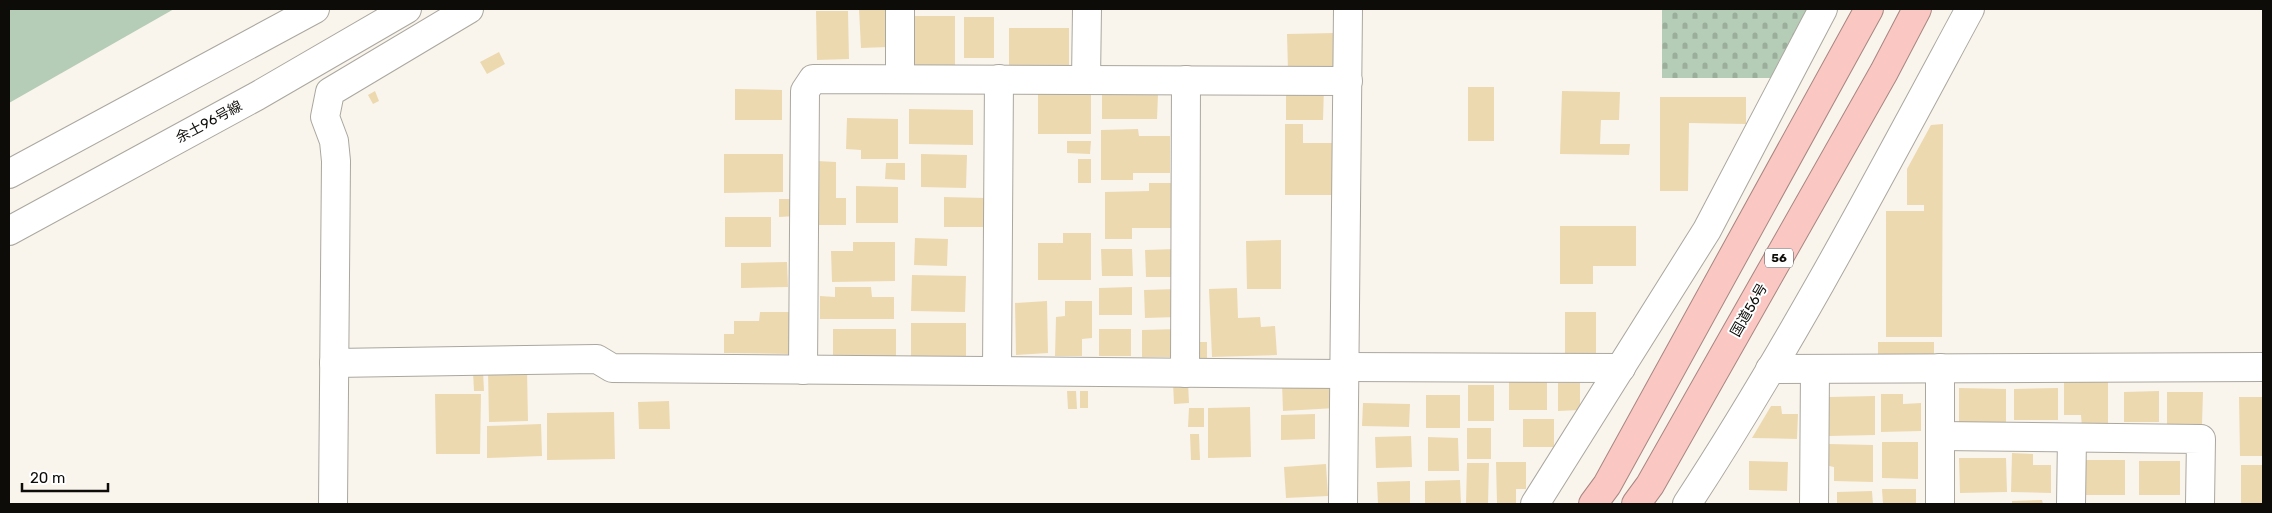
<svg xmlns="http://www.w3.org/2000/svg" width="2272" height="513" font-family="Rubik,'Noto Sans JP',sans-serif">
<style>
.grass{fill:#b5ccb6}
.cemetery{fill:url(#cemetery-stones)}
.building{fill:#edd9af}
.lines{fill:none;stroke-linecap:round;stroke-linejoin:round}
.minor-casing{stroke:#aaa79f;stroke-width:30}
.highway-casing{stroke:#a78681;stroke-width:30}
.minor{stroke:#fff;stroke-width:28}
.highway{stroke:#fac7c2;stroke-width:28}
.labels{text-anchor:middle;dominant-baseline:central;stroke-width:4;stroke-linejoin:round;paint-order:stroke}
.shield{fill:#fff;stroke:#565553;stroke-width:1}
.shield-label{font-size:12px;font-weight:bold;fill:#0d0c09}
.street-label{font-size:14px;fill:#0d0c09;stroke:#fff}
</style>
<defs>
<pattern id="cemetery-stones" width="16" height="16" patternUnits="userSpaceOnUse" patternTransform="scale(1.25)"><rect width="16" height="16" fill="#b5ccb6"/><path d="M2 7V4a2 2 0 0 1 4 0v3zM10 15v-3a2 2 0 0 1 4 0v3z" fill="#9aae9b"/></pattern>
</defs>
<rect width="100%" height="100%" fill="#f9f5ed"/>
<!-- grass -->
<path class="grass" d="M9,9H174L9,103Z"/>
<!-- cemetery -->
<path class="cemetery" d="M1662,9H1811L1775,78H1662Z"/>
<!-- building -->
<g class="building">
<path d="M859,9H886L888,47L861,48Z"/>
<path d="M816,11H848L849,59L817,60Z"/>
<rect x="915" y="16" width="40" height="53"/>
<rect x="964" y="17" width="30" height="41"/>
<path d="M1009,28H1069V68L1009,67Z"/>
<path d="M1335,33L1336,70L1288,71L1287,34Z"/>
<path d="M499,52L505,64L487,74L480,62Z"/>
<path d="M1286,86L1324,87L1323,120H1286Z"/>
<rect x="1468" y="87" width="26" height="54"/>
<path d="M735,89L782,90V120H735Z"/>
<path d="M375,91L379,101L373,104L368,95Z"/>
<path d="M1562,91L1620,92L1619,120H1601L1600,144H1630L1629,155L1560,154Z"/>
<path d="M1038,93L1091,94V134H1038Z"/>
<path d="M1102,93L1158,94L1157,119H1102Z"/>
<path d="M1660,97H1746V124L1689,123L1688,191H1660Z"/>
<path d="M909,109L973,110V145L909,144Z"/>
<path d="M847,118L898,119V159H861V150L846,149Z"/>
<path d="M1285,124H1303V143H1338V195H1285Z"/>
<path d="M1943,124L1942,337H1886V211H1924V205H1907V169L1931,125Z"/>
<path d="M1138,129L1139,136H1170V173H1133V180H1101V130Z"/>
<path d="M1067,141H1091L1090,154L1067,153Z"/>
<path d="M724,154H783V192L724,193Z"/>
<path d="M921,154L967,155L966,188L921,187Z"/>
<rect x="1078" y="159" width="13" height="24"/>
<path d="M817,161L836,162V198H846V225H816Z"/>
<path d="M886,163H905V180L885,179Z"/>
<path d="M1149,183H1175V228H1132V239H1105V192L1149,191Z"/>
<path d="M856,186L898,187V223H856Z"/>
<path d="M944,197L986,198V227H944Z"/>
<path d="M779,199H796L797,216L779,217Z"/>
<rect x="725" y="217" width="46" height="30"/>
<path d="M1560,226H1636V266H1593V284H1560Z"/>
<path d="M1063,233H1091V280H1038V243H1063Z"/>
<path d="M915,238L948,239L947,266L914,265Z"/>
<path d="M1281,240V289H1247L1246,241Z"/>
<path d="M853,242H895V281L832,282L831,251H853Z"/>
<path d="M1101,249H1132L1133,276H1102Z"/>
<path d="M1176,249V277H1146L1145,250Z"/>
<path d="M787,262L788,287L741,288V263Z"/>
<path d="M912,275L966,276L965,312L911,311Z"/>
<path d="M835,287H871L872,297H894V319H820V296L835,297Z"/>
<path d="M1132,287V315H1099V288Z"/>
<path d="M1237,288L1238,318L1260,317L1261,327L1275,326L1277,355L1212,357L1209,289Z"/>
<path d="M1176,289L1177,317L1145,318L1144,290Z"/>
<path d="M1047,301L1048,353L1016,355L1015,303Z"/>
<path d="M1065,301H1092V338L1082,339V356H1055L1056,317L1065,316Z"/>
<path d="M760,312H790L789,354L724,353V334H734V321H759Z"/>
<rect x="1565" y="312" width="31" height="44"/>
<rect x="911" y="323" width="55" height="36"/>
<path d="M833,329H896V360L833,361Z"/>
<rect x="1099" y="329" width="32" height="27"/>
<path d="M1178,329V357H1142V330Z"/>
<path d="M1198,342H1207V361H1199Z"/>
<path d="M1878,342H1934V361L1878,362Z"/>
<path d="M488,370H527L528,421L489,422Z"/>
<path d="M483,371L484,391H474L473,372Z"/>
<path d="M1547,379V410H1509V380Z"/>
<path d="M1188,382L1189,403L1174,404L1173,383Z"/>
<path d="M1335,382L1336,408L1283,411L1282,384Z"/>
<path d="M2064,382H2108V428H2082L2081,415H2064Z"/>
<path d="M1558,383H1580V410L1558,411Z"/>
<rect x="1468" y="385" width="26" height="36"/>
<path d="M1959,388L2006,389V423L1959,422Z"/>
<path d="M2058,388V420H2014V389Z"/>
<path d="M1067,391H1076L1077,409H1068Z"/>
<rect x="1080" y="391" width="8" height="17"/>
<path d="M2159,391V422H2124V392Z"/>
<path d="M2167,392H2203L2202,425H2167Z"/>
<path d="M435,394H481L480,454H436Z"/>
<path d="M1881,394H1903V404L1921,403V431L1881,432Z"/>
<rect x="1426" y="395" width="34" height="33"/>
<path d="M1875,396V435L1829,436V397Z"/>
<path d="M2239,397H2263V456H2240Z"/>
<path d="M669,401L670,429H639L638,402Z"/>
<path d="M1363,403L1410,404L1409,427L1362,426Z"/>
<path d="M1771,406H1781L1782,414H1798L1797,439L1752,438Z"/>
<path d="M1250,407L1251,457L1208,458V408Z"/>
<path d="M1189,408H1204V427H1188Z"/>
<path d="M614,412L615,459L547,460V413Z"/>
<path d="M1315,414V439L1281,440V415Z"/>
<rect x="1523" y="419" width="31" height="28"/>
<path d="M541,424L542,456L487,458V426Z"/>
<rect x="1467" y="428" width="24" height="31"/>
<path d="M1190,434H1199L1200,460H1191Z"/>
<path d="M1411,436L1412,467L1376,468L1375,437Z"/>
<path d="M1428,437L1458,438L1459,471H1428Z"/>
<path d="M1882,442H1918V479L1882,478Z"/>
<path d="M1829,444L1873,445V482L1834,481V467L1829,466Z"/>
<path d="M2012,453L2033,454V465H2051V493L2011,492Z"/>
<path d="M1959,458H2006L2007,492L1960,493Z"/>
<rect x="2084" y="460" width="41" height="35"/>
<path d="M1749,461L1788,462L1787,491L1749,490Z"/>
<rect x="2139" y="461" width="41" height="34"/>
<path d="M1496,462H1526V489H1516V503H1497Z"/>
<path d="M1467,463H1489L1488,504H1466Z"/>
<path d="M1326,464L1328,496L1286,498L1284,467Z"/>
<rect x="2241" y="465" width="22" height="39"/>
<path d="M1460,480L1461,504H1425V481Z"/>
<path d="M1410,481V504H1378L1377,482Z"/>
<path d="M1882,489H1916V504H1883Z"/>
<path d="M1872,491L1873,504H1837V492Z"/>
<path d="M2042,500L2043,504H2012V501Z"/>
</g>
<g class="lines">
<defs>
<g id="minor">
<path d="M900,9V79"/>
<path d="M1086,80L1087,9"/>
<path d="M9,174L315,9"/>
<path d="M9,231L257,96L407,9"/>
<path d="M334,363L597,359L612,368L1344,374"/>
<path d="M1345,367L1621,368"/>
<path d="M1770,369L2263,367"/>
<path d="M803,370L805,91L813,79L1348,81"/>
<path d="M997,371L999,79"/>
<path d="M1185,373L1186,80"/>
<path d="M1940,436L2201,439L2200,504"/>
<path d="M333,504L336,161L334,141L325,117L330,92L469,9"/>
<path d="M1343,504L1348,9"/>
<path d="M1535,504L1707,230L1823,9"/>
<path d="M1687,504C1791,345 1880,176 1970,9"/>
<path d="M1814,504L1815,369"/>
<path d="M1940,504V368"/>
<path d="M2071,504L2072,438"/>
</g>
<g id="highway">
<path d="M1593,504L1607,485L1869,9"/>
<path d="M1636,504L1650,485L1884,72L1917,9"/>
</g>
</defs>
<!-- minor casing -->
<use href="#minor" class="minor-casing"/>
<!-- highway casing -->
<use href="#highway" class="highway-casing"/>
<!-- minor -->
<use href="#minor" class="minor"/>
<!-- highway -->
<use href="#highway" class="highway"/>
</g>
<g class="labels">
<!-- shield labels -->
<rect class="shield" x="1765" y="248.5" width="28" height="19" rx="4"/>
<g class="shield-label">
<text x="1779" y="258">56</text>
</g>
<!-- street labels -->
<g class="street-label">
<text transform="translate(209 122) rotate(-28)">余土96号線</text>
<text transform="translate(1749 310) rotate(-60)">国道56号</text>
</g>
</g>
<!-- border -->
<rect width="2272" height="513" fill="none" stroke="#0d0c09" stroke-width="20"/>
<!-- scale -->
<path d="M22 483v8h86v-8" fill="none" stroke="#0d0c09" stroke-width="2.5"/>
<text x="30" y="483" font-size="15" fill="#0d0c09" stroke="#ffffff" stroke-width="4" paint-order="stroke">20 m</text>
</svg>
